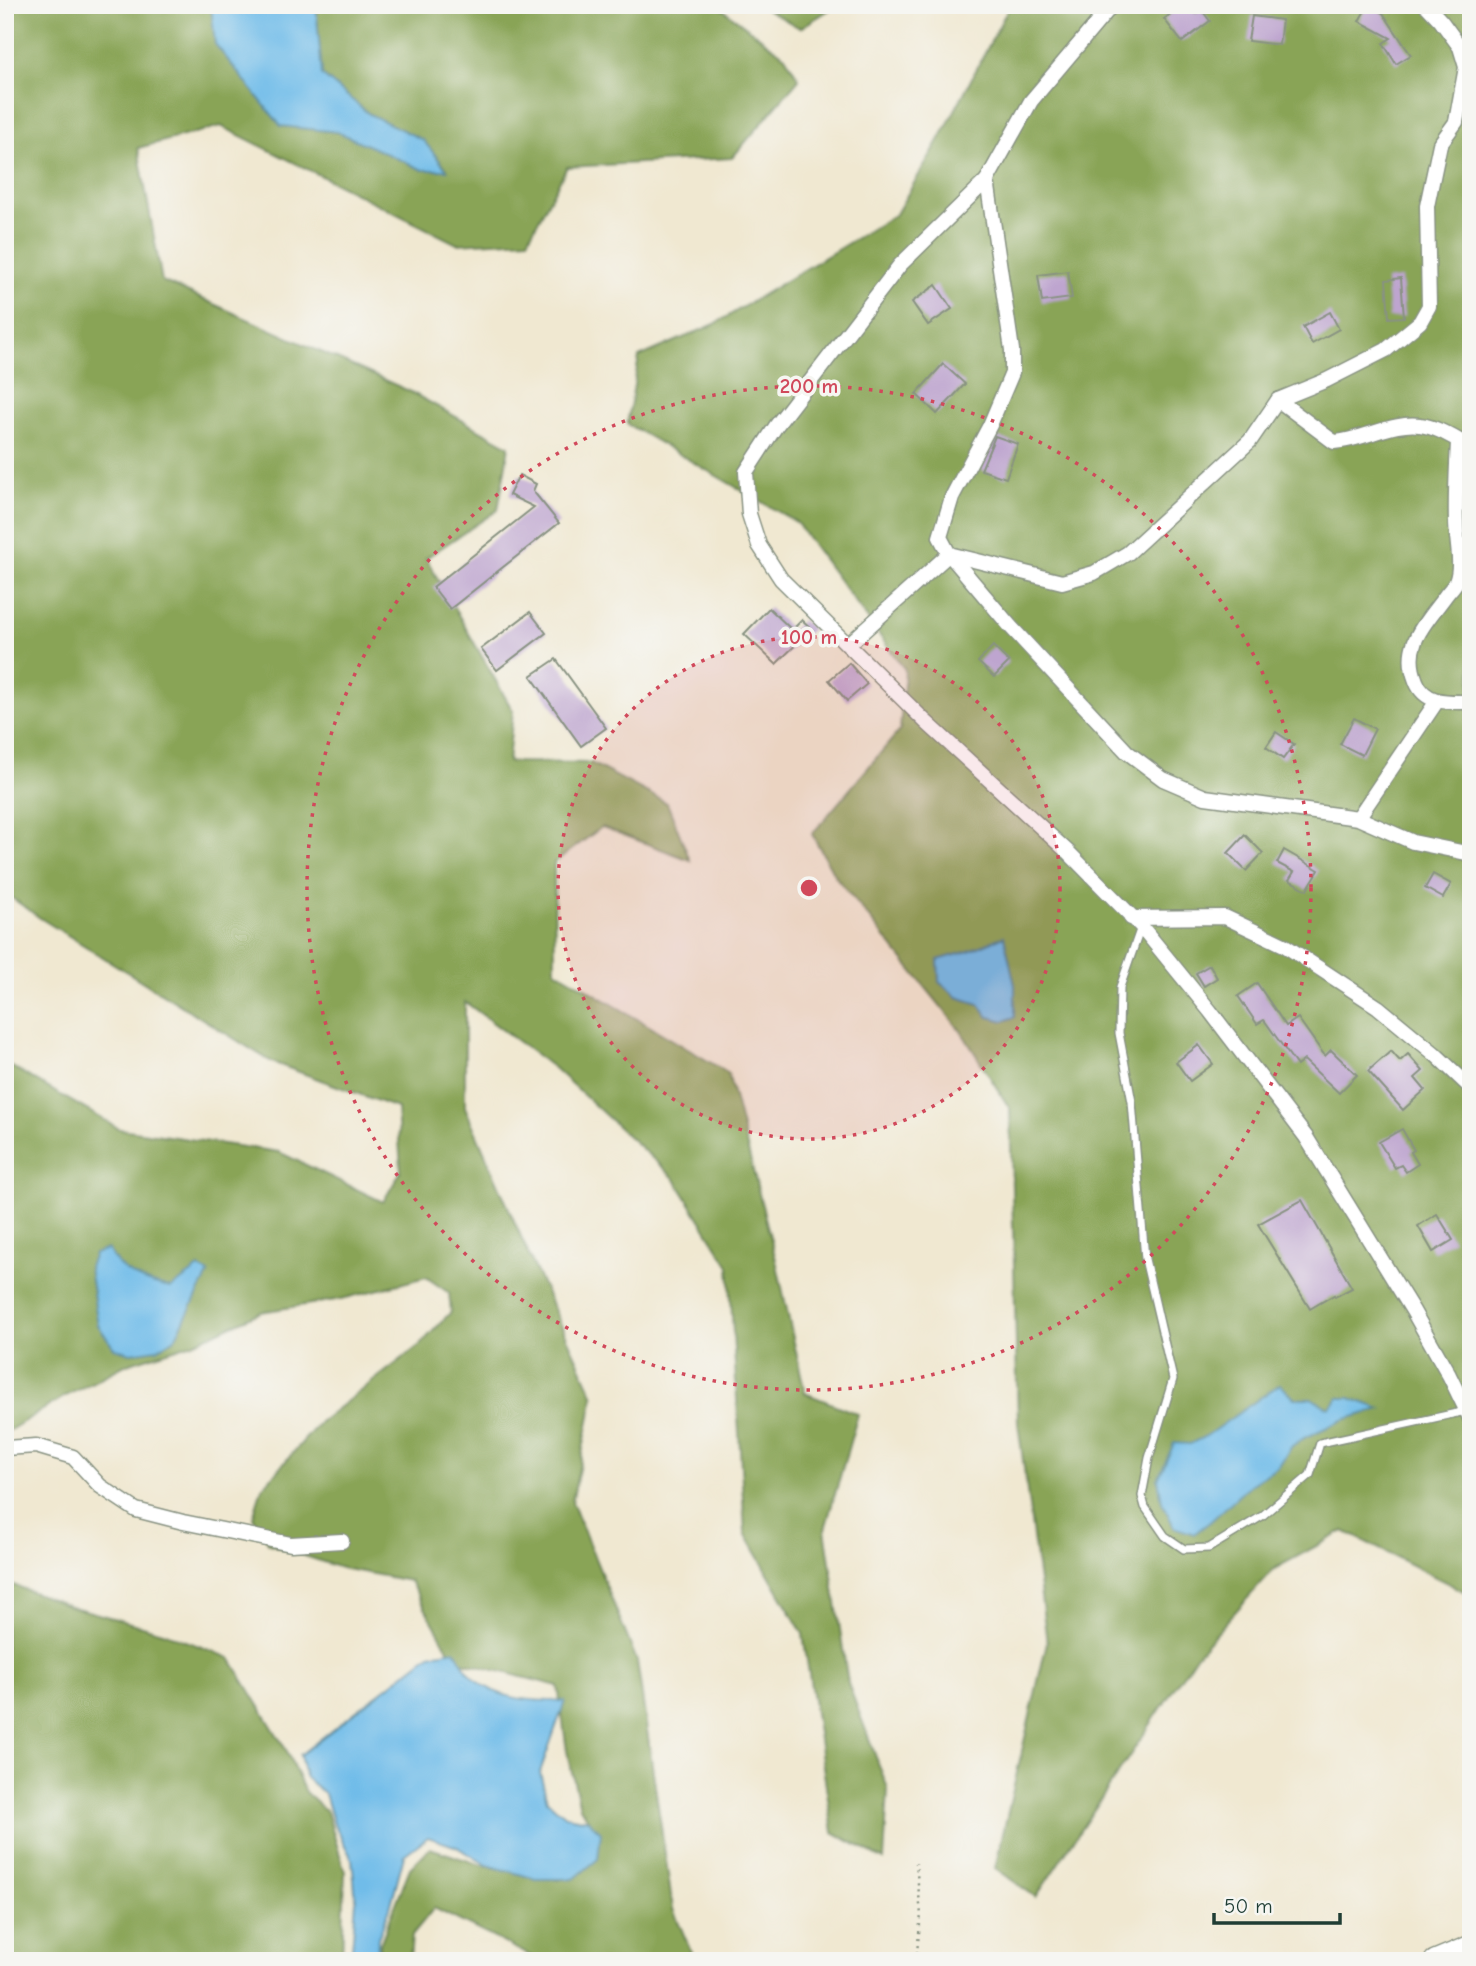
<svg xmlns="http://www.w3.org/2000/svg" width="1476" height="1966" font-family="'Comic Neue',sans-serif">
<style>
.forest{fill:#89a456;stroke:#547045;stroke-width:2}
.water{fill:#6fbce9;stroke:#477c8e;stroke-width:2}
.building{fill:#bea5cf}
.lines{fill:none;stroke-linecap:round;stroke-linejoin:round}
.lane-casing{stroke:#889282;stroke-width:10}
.street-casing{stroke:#889282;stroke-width:17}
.secondary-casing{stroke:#889282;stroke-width:24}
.path{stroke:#889282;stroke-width:2.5;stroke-dasharray:2 5;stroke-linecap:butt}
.lane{stroke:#fff;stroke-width:7}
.street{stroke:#fff;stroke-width:14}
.secondary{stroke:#fff;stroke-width:21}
.ring{fill:none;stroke:#d1495b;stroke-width:3.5;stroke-dasharray:3.5 7}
.centre{fill:#d1495b;stroke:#f6f6f2;stroke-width:3.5}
.ring-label{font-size:21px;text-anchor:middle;font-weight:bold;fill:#d1495b;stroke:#f6f6f2;stroke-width:7;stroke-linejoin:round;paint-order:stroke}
</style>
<rect width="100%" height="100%" fill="#f6f6f2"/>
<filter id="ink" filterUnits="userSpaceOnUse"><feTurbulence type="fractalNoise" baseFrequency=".0143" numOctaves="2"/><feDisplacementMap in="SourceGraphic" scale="14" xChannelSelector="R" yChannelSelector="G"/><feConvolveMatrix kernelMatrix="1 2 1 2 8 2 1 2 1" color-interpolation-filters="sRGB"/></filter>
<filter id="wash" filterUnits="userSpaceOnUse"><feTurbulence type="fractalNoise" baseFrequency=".00686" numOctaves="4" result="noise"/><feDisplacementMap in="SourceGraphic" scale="28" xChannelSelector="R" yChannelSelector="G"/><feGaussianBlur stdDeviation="1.57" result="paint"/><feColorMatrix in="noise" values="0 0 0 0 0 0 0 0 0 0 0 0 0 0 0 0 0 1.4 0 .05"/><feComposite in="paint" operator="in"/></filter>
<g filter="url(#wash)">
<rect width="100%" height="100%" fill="#f0e8d1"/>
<!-- forest -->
<g class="forest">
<path d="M5,5H211L216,44L281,126L338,132L423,170L447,169L423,140L369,114L322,75L316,5H717L785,56L799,79L732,158L567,167L528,240L457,244L221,126L138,148L162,281L409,391L509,446L498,510L426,558L513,711L508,762L591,763L667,803L690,860L602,827L554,863L555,970L728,1073L776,1260L805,1393L858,1414L825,1529L848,1683L888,1789L884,1860L833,1832L803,1634L745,1533L729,1266L674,1178L554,1068L465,1002V1107L528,1253L594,1396L572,1502L637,1661L673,1909L695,1961H541L434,1908L412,1935L410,1961H380V1944L410,1868L430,1848L481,1865L559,1880L594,1862L598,1835L580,1807L567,1751L558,1686L454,1660L410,1581L341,1568L269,1544L253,1517L262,1488L320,1422L420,1345L451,1312L449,1293L426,1277L342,1299L261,1312L193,1343L127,1364L64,1397L5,1433V1063L120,1129L279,1152L383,1202L401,1171L397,1108L272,1062L40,918L5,893Z"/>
<path d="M759,5H837L800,28Z"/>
<path d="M1010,5H1471V1595L1344,1531L1274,1569L1197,1654L1036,1897L995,1868L1047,1642L1018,1423L1010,1109L961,1031L835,876L812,834L900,730L905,670L796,522L627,424L639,357L715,324L896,214L941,137Z"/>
<path d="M5,1582L73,1607L163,1632L230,1658L285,1748L305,1792L327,1812L345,1872L342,1961H5Z"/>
</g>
<!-- water -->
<g class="water">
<path d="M211,5H316L322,75L369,114L423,140L447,170H423L338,132L281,126L215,44Z"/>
<path d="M1004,936L1015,985V1017L1004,1021L989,1017L979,1004L957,997L939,982L938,960L969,951Z"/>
<path d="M108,1249C119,1274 146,1283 171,1288L199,1268L209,1273L174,1340L157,1349L131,1353L114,1348L98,1325L89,1267L94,1254Z"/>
<path d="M1280,1384L1294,1398H1311L1329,1408L1339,1398H1350L1381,1409L1343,1420L1306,1437L1292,1446L1278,1467L1250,1485L1211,1521L1194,1534L1174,1527L1162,1502L1158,1479L1174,1443L1190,1444L1206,1436Z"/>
<path d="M455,1650C461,1659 466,1671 474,1678C499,1701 534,1701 565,1701L540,1772L547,1801L566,1816L588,1820L601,1832L598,1859L574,1879H536L487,1865L457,1847L428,1837L404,1855L390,1908L378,1938L377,1961H351L356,1901L352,1859L334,1824L325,1794L305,1777L300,1755L430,1654Z"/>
</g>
<g id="blocks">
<!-- building -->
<g class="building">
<path d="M1368,5L1383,13L1411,55L1396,64L1383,43L1391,38L1359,21Z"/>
<path d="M1191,6L1196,13L1201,9L1210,21L1182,42L1164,19L1180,7L1184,12Z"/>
<path d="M1252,16L1282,20L1279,45L1248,41Z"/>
<path d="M1068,271L1072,298L1042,302L1038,275Z"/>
<path d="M1401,278L1404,317L1389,318L1386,280Z"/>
<path d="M936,285L952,309L928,325L912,302Z"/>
<path d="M1330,312L1339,329L1312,344L1303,327Z"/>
<path d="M943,364L965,384L937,414L916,394Z"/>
<path d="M995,436L1018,444L1006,478L981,470Z"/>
<path d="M519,475L536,484L533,491L559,523L450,609L433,587L534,507L509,495Z"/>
<path d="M769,608L792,630L802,620L812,629L776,664L744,634Z"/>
<path d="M530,612L546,633L497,670L481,649Z"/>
<path d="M993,646L1009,662L994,677L978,662Z"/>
<path d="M556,659L606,728L581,746L531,676Z"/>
<path d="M849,663L867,684L847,701L829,680Z"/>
<path d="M1354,718L1375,729L1362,755L1340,744Z"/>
<path d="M1276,732L1294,744L1283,759L1266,747Z"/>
<path d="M1245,835L1263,853L1246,871L1228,853Z"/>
<path d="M1284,850L1319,870L1307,890L1289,880L1294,872L1277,863Z"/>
<path d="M1433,874L1451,884L1443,898L1425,888Z"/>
<path d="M1210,965L1217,978L1204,986L1196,973Z"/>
<path d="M1257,983L1286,1026L1298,1018L1325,1056L1331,1050L1357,1075L1339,1093L1304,1060L1297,1066L1264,1020L1257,1024L1238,996Z"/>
<path d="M1199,1045L1213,1064L1190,1081L1176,1062Z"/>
<path d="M1391,1051L1400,1061L1408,1054L1423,1071L1415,1078L1425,1090L1403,1110L1368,1071Z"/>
<path d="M1402,1129L1414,1150L1411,1152L1418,1164L1406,1172L1401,1165L1395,1168L1379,1142Z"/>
<path d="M1302,1200L1352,1288L1335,1297L1334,1295L1310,1309L1258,1224Z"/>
<path d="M1437,1214L1453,1240L1433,1252L1418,1226Z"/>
</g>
</g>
</g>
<g filter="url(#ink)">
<use href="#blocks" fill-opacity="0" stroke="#889282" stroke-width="2"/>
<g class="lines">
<defs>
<path id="lane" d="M1141,927L1120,987L1119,1033L1132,1102L1145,1259L1173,1379L1149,1458L1142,1496L1145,1507L1165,1536L1184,1549L1209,1548L1262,1516L1310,1475L1320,1443L1466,1411"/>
<g id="street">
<path d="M1112,5L1031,101L987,180L900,265L776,426L746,472L749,514L759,545L781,579L925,721L1068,852L1141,926L1210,1011L1306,1137L1413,1311L1449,1375L1471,1420"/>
<path d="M987,180L1012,350V373L990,425L952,497L940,537L949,554L1010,626L1127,752L1163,779L1205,797L1358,818L1413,842L1471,854"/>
<path d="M1278,400L1334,442C1363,440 1394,421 1420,425C1438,427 1455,439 1471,447"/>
<path d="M1458,441C1457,468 1455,495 1456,522C1456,540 1463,564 1456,582C1454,586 1449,591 1446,595C1426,623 1401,644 1416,681C1425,705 1449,702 1471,702"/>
<path d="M949,554L1062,582L1094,573L1128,553L1250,441L1278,400L1327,380L1386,350L1420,322L1429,306L1427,206L1440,144L1456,122L1466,67L1460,47L1441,21L1426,5"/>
<path d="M848,645L949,554"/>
<path d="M1358,818L1437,701"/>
<path d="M1131,918L1225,917L1284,945L1378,1007L1435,1054L1471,1088"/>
<path d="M5,1448L36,1446L73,1457L100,1486L136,1510L183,1522L291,1544L342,1541"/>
</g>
<path id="secondary" d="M1435,1961L1471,1946"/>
</defs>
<!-- lane casing -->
<use href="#lane" class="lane-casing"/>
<!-- street casing -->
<use href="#street" class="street-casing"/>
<!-- secondary casing -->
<use href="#secondary" class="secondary-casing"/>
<!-- path -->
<path class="path" d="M916,1961L921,1915L916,1863"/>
<!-- lane -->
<use href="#lane" class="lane"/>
<!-- street -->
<use href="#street" class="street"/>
<!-- secondary -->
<use href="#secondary" class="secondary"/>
</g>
</g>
<!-- distance rings -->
<circle cx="809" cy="888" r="251" fill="#d1495b" fill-opacity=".12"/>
<g class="ring">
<circle cx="809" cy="888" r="251"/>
<circle cx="809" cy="888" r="502"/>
</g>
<circle cx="809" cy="888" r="10" class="centre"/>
<g class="ring-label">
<text x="809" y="393">200 m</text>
<text x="809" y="644">100 m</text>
</g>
<!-- margin -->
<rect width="1476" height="1966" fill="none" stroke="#f6f6f2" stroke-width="28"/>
<!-- scale -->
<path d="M1214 1913v10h126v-10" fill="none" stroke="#1f3d34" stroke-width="3.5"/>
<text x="1224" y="1913" font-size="21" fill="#1f3d34" stroke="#f6f6f2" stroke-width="5" paint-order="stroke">50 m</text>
</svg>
